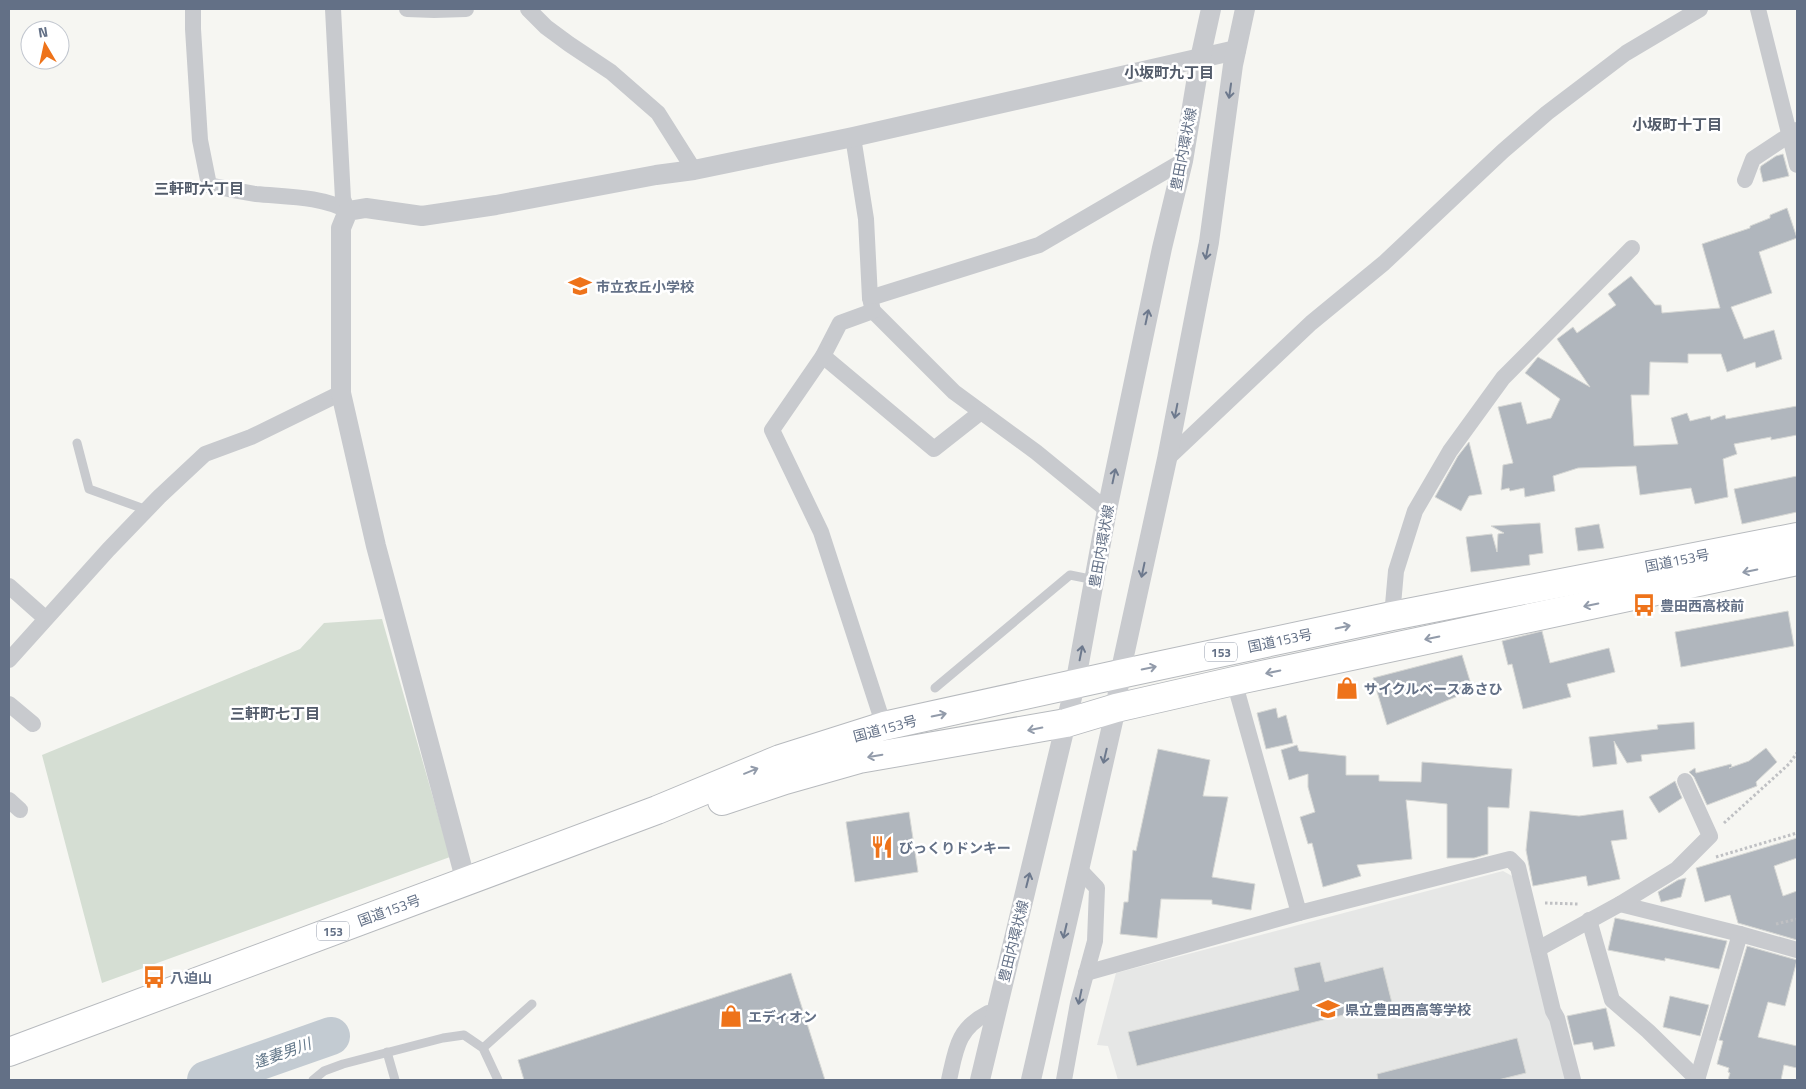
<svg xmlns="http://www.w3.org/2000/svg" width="1806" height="1089" font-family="'Titillium Web','Noto Sans JP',sans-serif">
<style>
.built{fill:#e6e7e6}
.green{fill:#d5ded3}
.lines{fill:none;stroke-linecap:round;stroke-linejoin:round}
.river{stroke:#c3cbd2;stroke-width:38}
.building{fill:#b0b6bd;stroke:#d7d8d5}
.trunk-casing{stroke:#b7babe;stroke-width:30}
.path{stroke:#bfc0c3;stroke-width:3;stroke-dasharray:2.5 2.5;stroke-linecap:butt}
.service{stroke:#c8cace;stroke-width:9}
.minor{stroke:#c8cace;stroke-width:16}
.tertiary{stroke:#c8cace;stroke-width:20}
.trunk{stroke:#fff;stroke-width:28}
.oneway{stroke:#6d798d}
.oneway2{stroke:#929baa}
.labels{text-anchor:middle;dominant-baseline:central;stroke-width:5;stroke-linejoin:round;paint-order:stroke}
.shield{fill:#fff;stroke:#929baa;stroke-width:1}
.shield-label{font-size:12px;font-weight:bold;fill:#637086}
.street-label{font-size:14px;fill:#637086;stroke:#fff}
.poi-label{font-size:14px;font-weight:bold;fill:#637086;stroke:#fff;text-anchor:start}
.neighbourhood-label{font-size:15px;font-weight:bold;fill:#525b6a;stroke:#fff}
.water-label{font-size:15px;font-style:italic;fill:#63788a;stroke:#fff}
</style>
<rect width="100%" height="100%" fill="#f6f6f2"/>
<!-- built -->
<path class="built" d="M1503,871L1514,877L1568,1080H1118L1108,1046L1097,1045L1116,973Z"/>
<!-- green -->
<path class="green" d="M382,619L450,857L102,983L42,755L300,649L324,623Z"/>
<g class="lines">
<!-- river -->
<path class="river" d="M206,1080L331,1036"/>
</g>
<!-- building -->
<g class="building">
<path d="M1783,154L1789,176L1763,182L1760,169L1761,166L1776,156Z"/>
<path d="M1787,208L1797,238L1759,252L1772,293L1731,307L1744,339L1774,330L1782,359L1756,368L1755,362L1727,372L1721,354H1688V363L1650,362L1649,395H1631L1634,446L1678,444L1671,418L1687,413L1690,421L1710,416L1711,420L1725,415L1726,419L1797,406V435L1771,440V437L1734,444L1737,454L1723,459L1728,497L1695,504L1691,488L1640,495L1636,466L1578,468L1553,476L1555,491L1525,497L1524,488L1510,491L1509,488L1501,490L1503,465L1513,463L1498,407L1521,402L1527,424L1551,418L1560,399L1525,373L1538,357L1590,387L1557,339L1573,327L1577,333L1616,305L1608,294L1631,276L1655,305H1661L1662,313L1720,308L1702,244L1750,228V226L1770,218V215Z"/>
<path d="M1469,442L1482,494L1469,496L1461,511L1435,497L1458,456Z"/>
<path d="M1797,476V512L1742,524L1734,489Z"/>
<path d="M1540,523L1543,553L1529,555L1530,565L1471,572L1466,537L1492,534L1497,552L1498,534L1504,533L1491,526Z"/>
<path d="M1599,524L1604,548L1578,551L1575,528Z"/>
<path d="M1788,611L1794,646L1681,667L1675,632Z"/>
<path d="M1542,631L1550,663L1609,648L1615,672L1567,684L1571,697L1523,709L1512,664L1508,665L1502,641Z"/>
<path d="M1462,655L1470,681L1463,694L1387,725L1373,678Z"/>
<path d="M1276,708L1278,718L1286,715L1293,743L1266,749L1257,713Z"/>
<path d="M1694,722L1695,749L1641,755L1642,761L1627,763L1614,741L1617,764L1593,767L1589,737L1658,729L1657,725Z"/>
<path d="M1297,745L1299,751L1346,756V775H1379V781L1421,782L1422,762L1512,769L1509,808L1488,807V854L1474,858H1447V804L1406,800L1412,859L1357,865L1361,876L1323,887L1312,843L1308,844L1300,817L1315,812L1308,787V774L1289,780L1281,750Z"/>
<path d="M1766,748L1777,762L1756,782L1757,786L1707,805L1694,777L1689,772L1695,768L1696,773L1731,764L1732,767L1729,768L1749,761Z"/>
<path d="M1158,749L1210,760L1203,796L1228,797L1212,877L1255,884L1251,910L1212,904V900L1161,899L1157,938L1120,934L1124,902H1128L1133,850L1136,851Z"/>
<path d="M1675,781L1682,798L1659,813L1649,797Z"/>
<path d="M1623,810L1627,839L1611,841L1620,879L1588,886L1586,876L1533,886L1526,850L1530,811L1579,816Z"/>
<path d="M909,812L918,872L855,882L846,822Z"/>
<path d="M1797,838V858L1774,866L1783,896L1797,891V940L1738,923L1730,895L1705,902L1696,868Z"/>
<path d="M1686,878L1681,897L1661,902L1658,892L1678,880Z"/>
<path d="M1615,918L1727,941L1719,969L1665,958V961L1608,950Z"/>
<path d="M1747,946L1797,960L1785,1006L1768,1002L1758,1037L1797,1046V1068L1784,1065L1781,1080H1728L1730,1073L1728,1072L1729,1068L1717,1064L1723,1041L1719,1040Z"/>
<path d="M1320,962L1325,982L1383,967L1392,1003L1137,1066L1128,1032L1299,990L1294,968Z"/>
<path d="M791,973L825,1080H524L518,1060Z"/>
<path d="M1670,996L1709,1005L1700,1036L1663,1027Z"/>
<path d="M1606,1008L1615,1046L1594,1050L1592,1042L1574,1045L1567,1016Z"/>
<path d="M1517,1038L1526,1073L1498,1080H1378L1377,1074Z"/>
</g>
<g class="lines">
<defs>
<g id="trunk">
<path d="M722,801L785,780L859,759L1066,723L1116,708L1234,681L1797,561"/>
<path d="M9,1052L657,810L780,759L884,726L1120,674L1392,616L1797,537"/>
</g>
</defs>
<!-- trunk casing -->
<use href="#trunk" class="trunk-casing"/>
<!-- path -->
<g class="path">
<path d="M1724,823L1789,764L1797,753"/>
<path d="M1716,857L1797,833"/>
<path d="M1545,903L1579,904"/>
<path d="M1776,924L1797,919"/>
</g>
<!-- service -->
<g class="service">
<path d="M77,443L89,489L147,510"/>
<path d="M935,688L1070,575L1095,580"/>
<path d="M483,1048L532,1004"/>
<path d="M387,1052L395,1080"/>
<path d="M313,1080L324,1071L343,1064L443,1038L464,1035L483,1048L498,1080"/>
</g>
<!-- minor -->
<g class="minor">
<path d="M193,9V29L200,140L209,185C225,188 240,192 256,194C286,197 321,196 348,211"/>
<path d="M333,9L343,199L348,211"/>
<path d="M407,9L434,10L466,9"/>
<path d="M528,9L546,27L569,44L611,72L658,113L694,170"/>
<path d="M1758,9L1797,165"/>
<path d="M853,137L866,219L870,298L873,311L954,392L1036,452L1107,510"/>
<path d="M1745,180L1753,159L1797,130"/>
<path d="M870,298L1039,245L1183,161"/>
<path d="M873,311L840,323L823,356L934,449L981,412"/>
<path d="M823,356L772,430L821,532L884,726"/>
<path d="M1167,459L1311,323L1384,263L1503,151L1547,113L1626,53L1700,9"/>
<path d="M9,586L45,618"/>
<path d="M1392,616L1396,571L1415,511L1450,451L1503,378L1632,248"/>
<path d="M9,660L108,550L159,497L205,454L251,437L341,393"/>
<path d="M1234,681L1299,913L1510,859L1518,867L1553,1011L1557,1018L1573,1080"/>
<path d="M9,704L33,724"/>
<path d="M9,800L20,810"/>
<path d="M1620,904L1740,934L1797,950"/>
<path d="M1589,920L1612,1000L1648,1031L1698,1080"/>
<path d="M1538,949L1620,904L1677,869L1710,836L1685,781"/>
<path d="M1086,973L1299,913"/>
<path d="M949,1080C956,1049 957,1029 988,1013L995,1015"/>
<path d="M1064,1080L1078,1003L1095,941L1097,888L1079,869"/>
<path d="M1697,1080L1740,934"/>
</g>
<!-- tertiary -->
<g class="tertiary">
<path d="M466,882L376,546L341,393V228L348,211L366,208L422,216L496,205L656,175L694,170L853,137L1236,50"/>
<path d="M980,1080L1075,685L1107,510L1162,248L1183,161L1200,59L1211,9"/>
<path d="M1031,1080L1116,708L1120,674L1167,459L1209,242L1233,65L1245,9"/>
</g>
<!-- trunk -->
<use href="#trunk" class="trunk"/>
</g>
<!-- one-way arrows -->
<defs><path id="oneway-shaft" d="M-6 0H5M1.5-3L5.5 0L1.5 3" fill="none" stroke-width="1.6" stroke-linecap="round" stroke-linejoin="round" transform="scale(1.25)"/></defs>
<g class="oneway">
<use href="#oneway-shaft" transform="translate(1230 91) rotate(98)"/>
<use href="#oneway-shaft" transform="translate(1207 252) rotate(101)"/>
<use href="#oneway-shaft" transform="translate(1147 317) rotate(-78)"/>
<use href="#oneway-shaft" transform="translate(1176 411) rotate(101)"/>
<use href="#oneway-shaft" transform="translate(1114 476) rotate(-78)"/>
<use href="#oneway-shaft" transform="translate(1143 570) rotate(102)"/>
<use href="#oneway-shaft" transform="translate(1081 653) rotate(-79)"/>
<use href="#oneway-shaft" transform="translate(1105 756) rotate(103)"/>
<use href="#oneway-shaft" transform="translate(1028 880) rotate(-76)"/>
<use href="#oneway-shaft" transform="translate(1065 931) rotate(103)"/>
<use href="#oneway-shaft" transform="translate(1080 997) rotate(102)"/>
</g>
<g class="oneway2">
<use href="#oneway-shaft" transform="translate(1750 571) rotate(168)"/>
<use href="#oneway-shaft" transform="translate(1591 605) rotate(168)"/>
<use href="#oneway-shaft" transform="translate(1343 627) rotate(-12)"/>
<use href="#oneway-shaft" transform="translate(1432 638) rotate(168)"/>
<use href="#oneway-shaft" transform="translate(1149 668) rotate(-12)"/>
<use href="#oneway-shaft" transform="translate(1273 672) rotate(168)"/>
<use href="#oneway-shaft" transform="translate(939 715) rotate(-12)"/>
<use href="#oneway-shaft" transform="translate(1035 729) rotate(169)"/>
<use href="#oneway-shaft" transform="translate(875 756) rotate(170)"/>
<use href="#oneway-shaft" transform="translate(751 771) rotate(-22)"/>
</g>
<!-- icons -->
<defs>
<symbol id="school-bare" viewBox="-9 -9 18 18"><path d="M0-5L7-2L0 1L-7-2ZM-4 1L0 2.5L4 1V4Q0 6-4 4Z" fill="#ee731a" stroke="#fff" stroke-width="2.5" paint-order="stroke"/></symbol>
<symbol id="bus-bare" viewBox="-9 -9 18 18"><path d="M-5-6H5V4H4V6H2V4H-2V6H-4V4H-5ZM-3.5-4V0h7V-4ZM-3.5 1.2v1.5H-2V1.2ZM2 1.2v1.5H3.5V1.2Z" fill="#ee731a" stroke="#fff" stroke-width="2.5" paint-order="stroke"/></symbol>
<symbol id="shop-bare" viewBox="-9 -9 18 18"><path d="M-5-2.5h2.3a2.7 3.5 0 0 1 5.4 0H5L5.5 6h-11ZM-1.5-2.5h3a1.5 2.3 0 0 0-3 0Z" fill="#ee731a" stroke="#fff" stroke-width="2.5" paint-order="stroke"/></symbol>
<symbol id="restaurant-bare" viewBox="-9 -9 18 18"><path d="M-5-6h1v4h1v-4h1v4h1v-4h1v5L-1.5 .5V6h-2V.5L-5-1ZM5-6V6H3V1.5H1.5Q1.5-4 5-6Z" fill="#ee731a" stroke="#fff" stroke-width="2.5" paint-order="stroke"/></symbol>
</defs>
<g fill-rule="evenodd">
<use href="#school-bare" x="564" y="270" width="32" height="32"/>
<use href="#bus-bare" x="1628" y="589" width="32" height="32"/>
<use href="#shop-bare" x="1331" y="672" width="32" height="32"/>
<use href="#restaurant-bare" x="866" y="831" width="32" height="32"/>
<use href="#bus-bare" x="138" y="961" width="32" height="32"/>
<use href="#school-bare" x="1312" y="993" width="32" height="32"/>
<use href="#shop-bare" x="715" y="1000" width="32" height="32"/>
</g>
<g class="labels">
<!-- shield labels -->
<g class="shield">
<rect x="1205" y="642.5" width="32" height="19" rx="4"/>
<rect x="317" y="921.5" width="32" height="19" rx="4"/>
</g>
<g class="shield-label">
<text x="1221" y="652">153</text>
<text x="333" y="931">153</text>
</g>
<!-- street labels -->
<g class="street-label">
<text transform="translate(1183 149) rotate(-79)">豊田内環状線</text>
<text transform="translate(1101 546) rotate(-80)">豊田内環状線</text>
<text transform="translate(1677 560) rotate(-11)">国道153号</text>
<text transform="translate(1280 640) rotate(-12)">国道153号</text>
<text transform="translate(885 728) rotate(-15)">国道153号</text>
<text transform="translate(389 910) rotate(-20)">国道153号</text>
<text transform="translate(1013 941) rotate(-76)">豊田内環状線</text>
</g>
<!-- poi labels -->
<g class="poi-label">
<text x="596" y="286">市立衣丘小学校</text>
<text x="1660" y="605">豊田西高校前</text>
<text x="1364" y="688">サイクルベースあさひ</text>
<text x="899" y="847">びっくりドンキー</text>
<text x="170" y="977">八迫山</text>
<text x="1345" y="1009">県立豊田西高等学校</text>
<text x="748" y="1016">エディオン</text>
</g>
<!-- neighbourhood labels -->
<g class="neighbourhood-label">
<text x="1169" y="72">小坂町九丁目</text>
<text x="1677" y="124">小坂町十丁目</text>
<text x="199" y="188">三軒町六丁目</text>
<text x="275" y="713">三軒町七丁目</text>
</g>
<!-- water labels -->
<g class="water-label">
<text transform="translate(282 1053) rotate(-20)">逢妻男川</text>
</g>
</g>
<!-- border -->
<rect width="1806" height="1089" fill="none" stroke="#637086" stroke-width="20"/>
<!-- north arrow -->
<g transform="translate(45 45) rotate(351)"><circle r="24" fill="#ffffff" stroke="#c1c6cf"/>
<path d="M0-4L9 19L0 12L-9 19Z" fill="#ee731a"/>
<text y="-8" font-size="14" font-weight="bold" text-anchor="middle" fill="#637086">N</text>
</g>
</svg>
